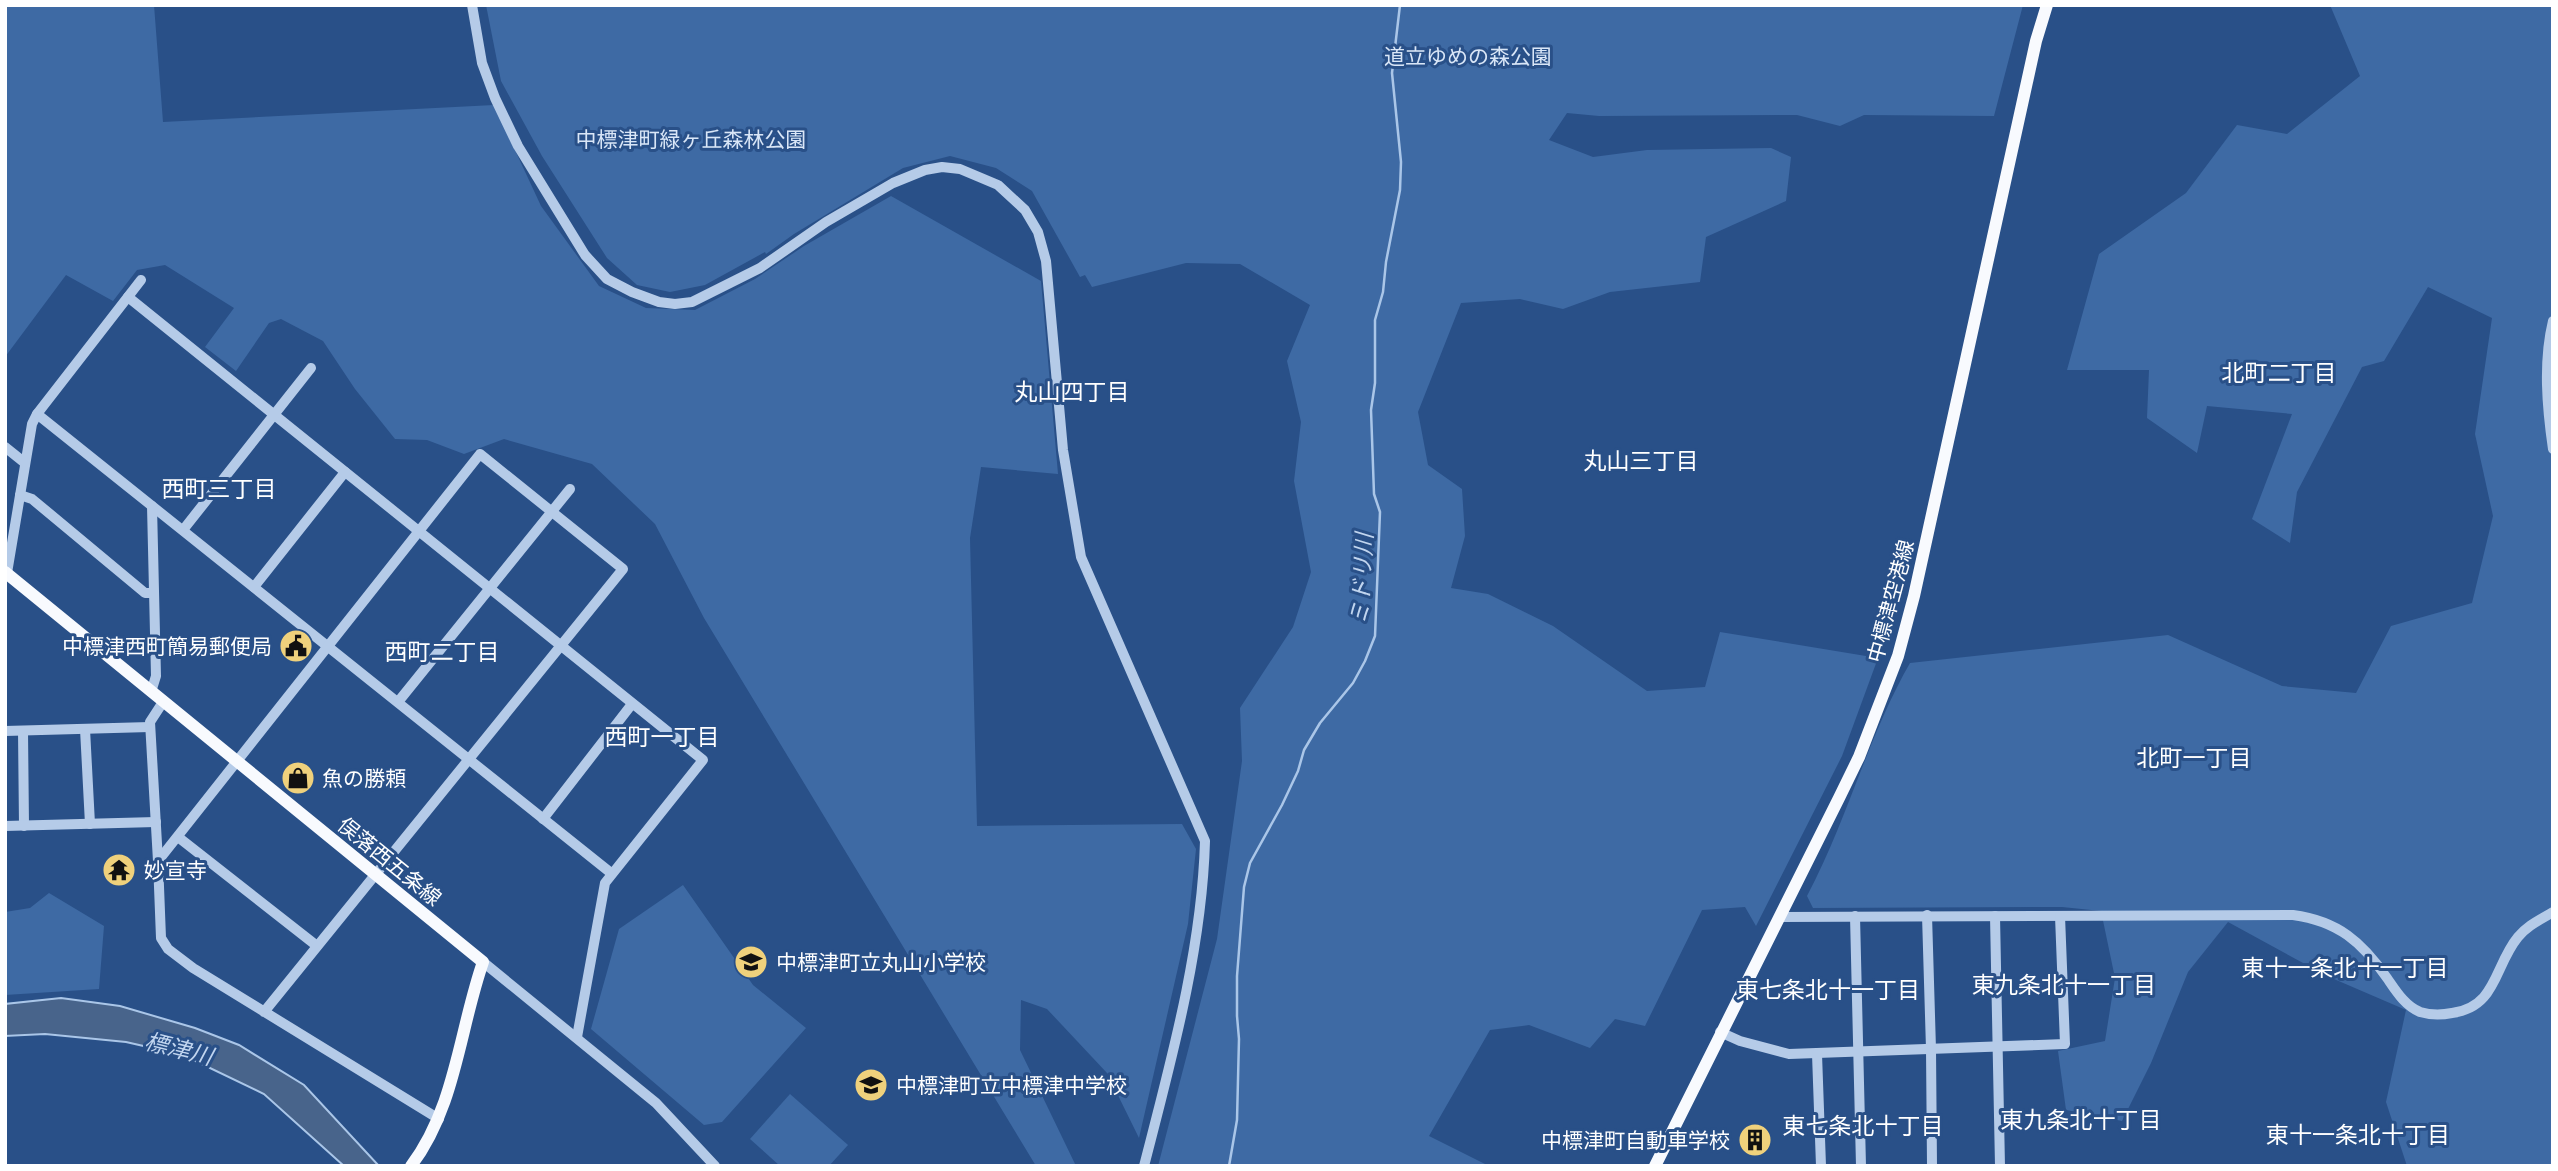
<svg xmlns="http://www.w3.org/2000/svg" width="2558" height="1171" font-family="Manrope,'Noto Sans JP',sans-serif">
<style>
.green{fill:#3e6aa4}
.water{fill:#48648b;stroke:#aac6e8;stroke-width:2}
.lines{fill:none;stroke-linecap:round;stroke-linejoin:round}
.stream{stroke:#aac6e8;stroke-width:2.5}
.minor{stroke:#b5cbe8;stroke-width:10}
.major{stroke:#f8fafe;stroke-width:12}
.labels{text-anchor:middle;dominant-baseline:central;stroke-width:6;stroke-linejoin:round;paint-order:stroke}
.park-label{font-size:21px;fill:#d9e6f7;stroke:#295088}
.street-label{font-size:21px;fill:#fff;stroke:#295088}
.poi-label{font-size:21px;fill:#fff;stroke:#295088;text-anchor:start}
.neighbourhood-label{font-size:23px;fill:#fff;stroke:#295088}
.water-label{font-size:23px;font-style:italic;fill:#c1d5ef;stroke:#295088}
</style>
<rect width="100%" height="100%" fill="#295088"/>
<!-- green -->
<g class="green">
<path d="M5,5H154L163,122L494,105L541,206L599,286L646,308L695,310L755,279L804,246L891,196L1041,281L1058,474L981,467L970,538L977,826L1182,824L1196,849L1188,924L1139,1138L1107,1073L1047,1009L1021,1000L1020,1050L1076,1166H1036L704,618L655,524L592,464L504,439L464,454L427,440L395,439L355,389L323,341L281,319L269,323L236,371L205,347L234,308L165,265L137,270L113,301L66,275L5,357Z"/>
<path d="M486,5H2023L1994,116L1864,115L1840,126L1797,115L1599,116L1567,113L1549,140L1593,157L1647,150L1771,148L1791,157L1786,201L1706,237L1700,282L1610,292L1563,309L1520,299L1461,303L1418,412L1428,465L1462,489L1465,536L1451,588L1488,594L1553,626L1647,691L1705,687L1720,632L1878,658L1842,756L1756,926L1745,907L1702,910L1645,1026L1615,1019L1590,1048L1529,1025L1490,1030L1429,1136L1489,1166H1158L1217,939L1242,761L1240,708L1293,627L1311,572L1294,481L1301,422L1287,361L1310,305L1240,264L1186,263L1092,287L1085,275L1080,277L1032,191L996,168L950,156L903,168L794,234L766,254L765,252L705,285L670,292L637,285L607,258L542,156L501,81Z"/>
<path d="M2330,5H2553V1166H2407L2386,1102L2406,1010L2327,976L2228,922L2188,972L2151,1063L2122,1121L2066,1110L2058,1051L2105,1041L2115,978L2101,911L2062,907L1813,908L1807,896C1847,821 1868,736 1910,663L2168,635L2282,686L2356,693L2391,626L2472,603L2493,516L2475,434L2492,318L2428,287L2384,361L2362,367L2297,492L2290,543L2252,519L2292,414L2207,406L2197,453L2147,418L2149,370H2067L2099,254L2186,193L2237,125L2287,134L2360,76Z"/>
<path d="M683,885L753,985L806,1028L722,1122L704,1125L591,1029L619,929Z"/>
<path d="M49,893L104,926L99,989L5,995V912L30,908Z"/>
<path d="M790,1094L848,1145L829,1166H780L750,1139Z"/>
</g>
<!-- water -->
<path class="water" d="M61,998L120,1006L195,1028L239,1045L304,1085L379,1166H344L264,1094L183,1055L126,1042L45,1034L5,1036V1004Z"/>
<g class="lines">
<!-- stream -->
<path class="stream" d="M1229,1166L1237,1120L1239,1039L1237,1016V976L1244,887L1250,863L1282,805L1298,771L1304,750L1320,723L1353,683L1365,661L1375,636L1380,512L1374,494L1371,410L1375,383V320L1383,292L1386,262L1400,190L1401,162L1392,73L1400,5"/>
<!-- minor -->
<g class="minor">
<path d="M472,5L482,63L495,98L518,146L585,255L607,279L632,292L659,302L675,304L692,302L760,268L826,222L893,183L925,170L942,167L960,169L998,185L1025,210L1038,232L1046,261L1063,450L1081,557L1205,841C1202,950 1171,1061 1144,1166"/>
<path d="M128,297L703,760L605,883L577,1037"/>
<path d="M2553,321C2543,362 2547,408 2553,449"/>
<path d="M37,414L611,873"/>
<path d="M5,447L25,463"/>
<path d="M20,495L32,499L145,593H154"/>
<path d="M183,530L311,368"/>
<path d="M7,573L32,424L37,414L141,280"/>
<path d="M254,587L345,472"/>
<path d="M151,692L156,676L152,506"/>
<path d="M398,702L570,489"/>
<path d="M85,729L90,824"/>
<path d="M5,731L150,727"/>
<path d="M23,731L24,826"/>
<path d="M543,819L632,704"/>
<path d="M5,826L156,822"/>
<path d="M178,837L317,946"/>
<path d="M158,861L150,722L163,702"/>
<path d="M1927,915L1931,1049L1932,1166"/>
<path d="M1855,916L1861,1166"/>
<path d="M1995,916L2000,1166"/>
<path d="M1781,917L2293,915C2338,921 2362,942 2387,978C2396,991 2405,1006 2420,1012C2430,1015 2442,1015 2452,1013C2497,1007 2494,966 2518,937C2528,925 2540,920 2553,912"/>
<path d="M483,962L656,1103L715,1166"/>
<path d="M264,1012L623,569L480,454L158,861L161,938L168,949L193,968L439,1119"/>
<path d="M1720,1032L1740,1041L1789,1054L2065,1044L2060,916"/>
<path d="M1817,1054L1821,1166"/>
</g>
<!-- major -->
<g class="major">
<path d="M5,572L483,962C459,1031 456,1106 411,1166"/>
<path d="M1655,1166L1839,798L1859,757L1898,656L1914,596L2036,41L2047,5"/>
</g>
</g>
<!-- icons -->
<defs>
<symbol id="civic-disc" viewBox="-11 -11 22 22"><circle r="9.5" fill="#efd17c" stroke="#295088"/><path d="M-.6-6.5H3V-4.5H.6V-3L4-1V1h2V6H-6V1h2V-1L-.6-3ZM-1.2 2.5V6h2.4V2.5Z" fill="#111"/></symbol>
<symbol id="shop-disc" viewBox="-11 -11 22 22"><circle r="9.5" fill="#efd17c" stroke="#295088"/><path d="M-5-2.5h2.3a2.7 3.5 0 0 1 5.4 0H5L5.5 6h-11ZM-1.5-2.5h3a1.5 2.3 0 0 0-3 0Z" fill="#111"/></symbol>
<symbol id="temple-disc" viewBox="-11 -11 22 22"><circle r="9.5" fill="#efd17c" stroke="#295088"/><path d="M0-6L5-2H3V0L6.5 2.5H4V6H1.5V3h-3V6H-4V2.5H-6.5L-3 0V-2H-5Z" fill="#111"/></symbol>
<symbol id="school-disc" viewBox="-11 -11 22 22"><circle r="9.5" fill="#efd17c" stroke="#295088"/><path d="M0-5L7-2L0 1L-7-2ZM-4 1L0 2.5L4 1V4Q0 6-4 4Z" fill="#111"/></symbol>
<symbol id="building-disc" viewBox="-11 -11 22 22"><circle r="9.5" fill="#efd17c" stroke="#295088"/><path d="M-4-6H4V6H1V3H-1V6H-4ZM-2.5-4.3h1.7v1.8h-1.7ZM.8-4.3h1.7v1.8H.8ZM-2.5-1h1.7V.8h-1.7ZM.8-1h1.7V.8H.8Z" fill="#111"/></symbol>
</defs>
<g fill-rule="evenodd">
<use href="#civic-disc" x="277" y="627" width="38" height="38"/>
<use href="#shop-disc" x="279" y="759" width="38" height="38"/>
<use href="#temple-disc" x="100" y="851" width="38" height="38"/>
<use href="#school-disc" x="732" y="943" width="38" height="38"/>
<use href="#school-disc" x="852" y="1066" width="38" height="38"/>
<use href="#building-disc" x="1736" y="1121" width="38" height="38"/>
</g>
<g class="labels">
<!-- park labels -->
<g class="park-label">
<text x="1468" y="56">道立ゆめの森公園</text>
<text x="691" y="139">中標津町緑ヶ丘森林公園</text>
</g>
<!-- street labels -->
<g class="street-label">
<text transform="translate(1890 601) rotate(-75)">中標津空港線</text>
<text transform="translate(390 861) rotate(39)">俣落西五条線</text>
</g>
<!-- poi labels -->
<g class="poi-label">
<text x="272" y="646" text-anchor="end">中標津西町簡易郵便局</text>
<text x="322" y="778">魚の勝頼</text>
<text x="144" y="870">妙宣寺</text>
<text x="776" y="962">中標津町立丸山小学校</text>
<text x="896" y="1085">中標津町立中標津中学校</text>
<text x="1730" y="1140" text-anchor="end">中標津町自動車学校</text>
</g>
<!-- neighbourhood labels -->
<g class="neighbourhood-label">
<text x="2279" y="372">北町二丁目</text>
<text x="1072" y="391">丸山四丁目</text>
<text x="1641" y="460">丸山三丁目</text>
<text x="219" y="488">西町三丁目</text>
<text x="442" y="651">西町二丁目</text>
<text x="662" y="736">西町一丁目</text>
<text x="2194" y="757">北町一丁目</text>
<text x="2345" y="967">東十一条北十一丁目</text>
<text x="2064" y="984">東九条北十一丁目</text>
<text x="1828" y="989">東七条北十一丁目</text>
<text x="2081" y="1119">東九条北十丁目</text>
<text x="1863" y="1125">東七条北十丁目</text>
<text x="2358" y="1134">東十一条北十丁目</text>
</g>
<!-- water labels -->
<g class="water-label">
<text transform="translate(1361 579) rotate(-87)">ミドリ川</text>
<text transform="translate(179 1048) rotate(14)">標津川</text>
</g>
</g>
<!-- border -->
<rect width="2558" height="1171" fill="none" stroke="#ffffff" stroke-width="14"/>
</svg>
